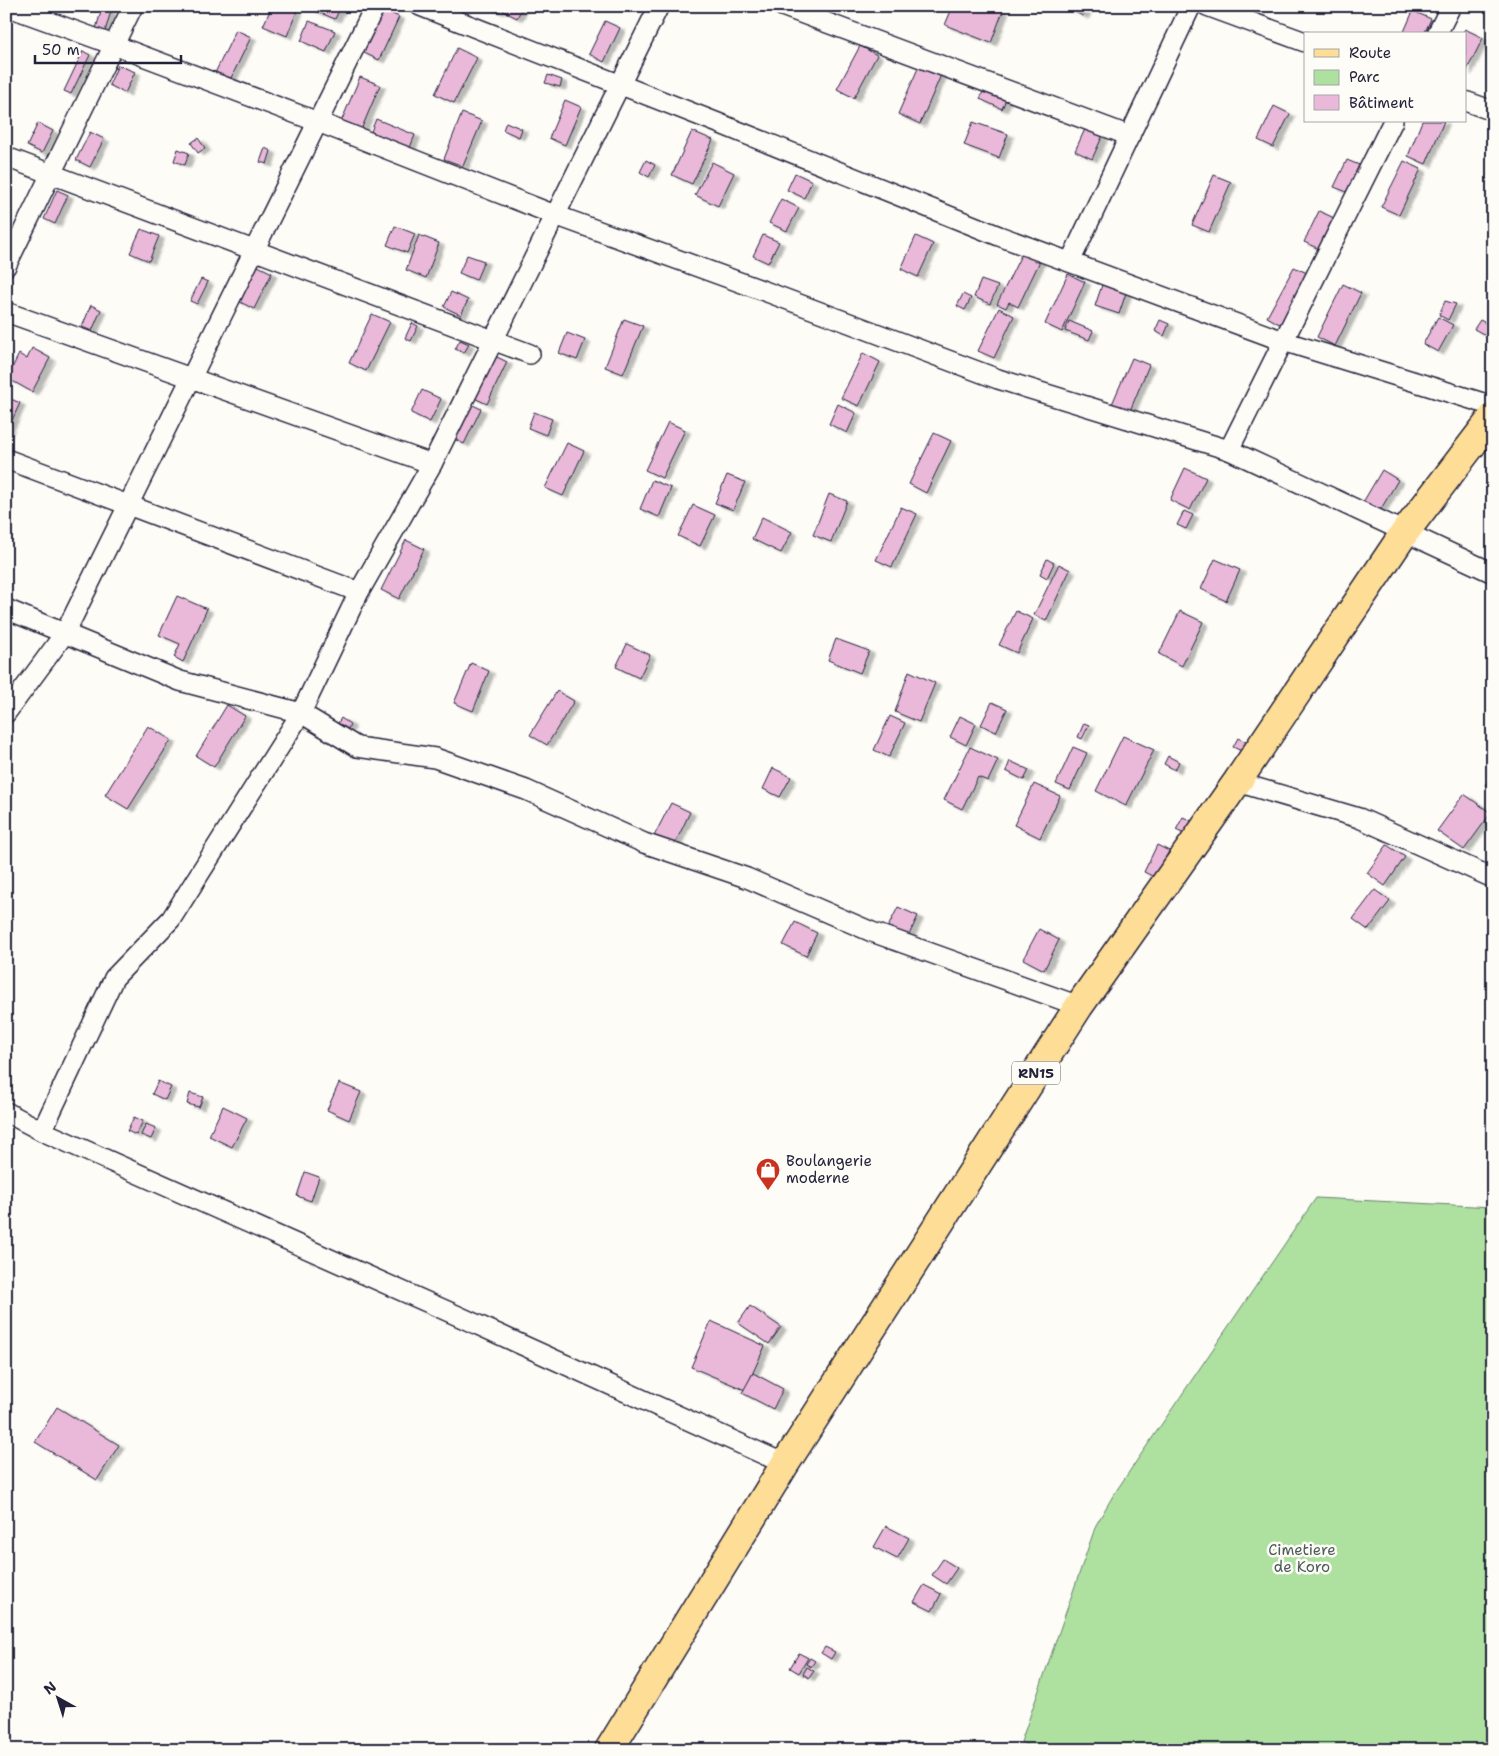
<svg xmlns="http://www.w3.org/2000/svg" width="1499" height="1756" font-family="'Shantell Sans',sans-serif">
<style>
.green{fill:#aee0a0;stroke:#68816e}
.building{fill:#eab9da;stroke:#22223b;filter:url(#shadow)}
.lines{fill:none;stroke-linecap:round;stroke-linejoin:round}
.minor-casing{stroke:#22223b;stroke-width:22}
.primary-casing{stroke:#22223b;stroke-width:31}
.minor{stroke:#fdfcf7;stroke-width:19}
.primary{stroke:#fedd96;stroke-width:28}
.labels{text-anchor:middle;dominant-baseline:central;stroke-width:5;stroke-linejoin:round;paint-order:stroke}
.shield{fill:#fdfcf7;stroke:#646373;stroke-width:1}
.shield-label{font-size:14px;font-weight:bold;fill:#22223b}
.poi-label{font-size:15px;fill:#22223b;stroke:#fdfcf7;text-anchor:start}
.park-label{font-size:15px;fill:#4c5b59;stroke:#fdfcf7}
</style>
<defs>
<filter id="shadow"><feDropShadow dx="5.5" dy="3" stdDeviation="1" flood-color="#0004"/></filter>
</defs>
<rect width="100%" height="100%" fill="#fdfcf7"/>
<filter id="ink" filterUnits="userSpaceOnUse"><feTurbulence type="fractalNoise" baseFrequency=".02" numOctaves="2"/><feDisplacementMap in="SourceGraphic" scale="10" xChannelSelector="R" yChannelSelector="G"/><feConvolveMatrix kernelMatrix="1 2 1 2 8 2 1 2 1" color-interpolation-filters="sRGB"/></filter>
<g filter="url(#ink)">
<!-- green -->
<path class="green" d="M1316,1198L1493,1207V1750H1036L1021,1742L1096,1525L1114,1494Z"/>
<!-- building -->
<g class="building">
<path d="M272,6H285L297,11L287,36L263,26Z"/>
<path d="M312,6H341L335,19L311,9Z"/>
<path d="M485,6H501L499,12Z"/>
<path d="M506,6H523L517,18L503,11Z"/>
<path d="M953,6H991L1003,11L991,43L945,25Z"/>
<path d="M1063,6H1087L1083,16Z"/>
<path d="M102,8L111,11L104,35L95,32Z"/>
<path d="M382,9L399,17L379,60L362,52Z"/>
<path d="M1413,11L1431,19L1424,34H1403Z"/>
<path d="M309,21L335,31L326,52L301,41Z"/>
<path d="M605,21L620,28L604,62L589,54Z"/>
<path d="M1465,29L1483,38L1466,72L1465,34H1462Z"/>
<path d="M236,30L251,37L230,80L215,73Z"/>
<path d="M860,46L877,55L854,98L837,89Z"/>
<path d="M457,48L477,58L454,103L435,94Z"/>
<path d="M83,51L90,55L71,94L64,91Z"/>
<path d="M118,65L135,72L125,93L109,85Z"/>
<path d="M919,66L941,75L920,124L898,114Z"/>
<path d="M548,75L562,80L560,87L545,83Z"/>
<path d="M360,77L380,85L361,130L341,122Z"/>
<path d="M984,89L1006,99L1002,109L980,99Z"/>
<path d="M565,100L581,107L565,145L549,138Z"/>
<path d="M1274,106L1290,114L1273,147L1258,140Z"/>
<path d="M462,113L482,121L463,166L444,159Z"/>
<path d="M376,119L415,135L409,150L370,134Z"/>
<path d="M1422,121H1444L1426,164L1408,156Z"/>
<path d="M506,122L522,129L519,137L503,130Z"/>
<path d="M973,122L1008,134L999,158L964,145Z"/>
<path d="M38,123L53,131L42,153L27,146Z"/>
<path d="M1086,127L1103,135L1092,159L1075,151Z"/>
<path d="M692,131L713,140L692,184L672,175Z"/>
<path d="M90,132L104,139L90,167L76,160Z"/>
<path d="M198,138L205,148L198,153L191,143Z"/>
<path d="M265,148L271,151L267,164L260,162Z"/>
<path d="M178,149L189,153L185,165L174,161Z"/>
<path d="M646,160L655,165L649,177L640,172Z"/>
<path d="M1347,160L1359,165L1347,192L1334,187Z"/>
<path d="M1404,161L1421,169L1399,215L1381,207Z"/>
<path d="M712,162L734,173L718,206L695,195Z"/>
<path d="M795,173L812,181L804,198L787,190Z"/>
<path d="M1214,175L1231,182L1209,232L1192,225Z"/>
<path d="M57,190L68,195L55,224L44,219Z"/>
<path d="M781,199L799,208L787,231L769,223Z"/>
<path d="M1319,211L1334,218L1319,249L1304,242Z"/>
<path d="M395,226L415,234L407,253L387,245Z"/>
<path d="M141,229L159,236L149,261L130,253Z"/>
<path d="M419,235L439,243L426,278L406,270Z"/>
<path d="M763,235L779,242L768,263L753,256Z"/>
<path d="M916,236L933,244L918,277L901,269Z"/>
<path d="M1022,253L1040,261L1018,307L1009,302L1006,308L997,304Z"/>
<path d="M467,255L484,261L476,280L459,273Z"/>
<path d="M256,265L272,273L254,309L238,301Z"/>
<path d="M1294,267L1309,274L1283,326L1267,317Z"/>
<path d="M1068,274L1085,282L1062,332L1045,324Z"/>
<path d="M201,279L208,282L197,304L190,301Z"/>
<path d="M981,280L998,286L990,304L974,297Z"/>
<path d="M1343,284L1361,293L1335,346L1317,337Z"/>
<path d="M1102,285L1126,293L1119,314L1095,306Z"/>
<path d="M451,292L468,300L461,315L444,307Z"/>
<path d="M963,294L971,298L965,310L957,306Z"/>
<path d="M1445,301L1456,304L1448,320L1439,315Z"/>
<path d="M91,305L101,310L92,331L82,327Z"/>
<path d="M999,308L1014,316L994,358L978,351Z"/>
<path d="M372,314L390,322L366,371L349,363Z"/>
<path d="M1438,317L1453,325L1438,352L1423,344Z"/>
<path d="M624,319L643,326L623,374L605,367Z"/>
<path d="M1160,320L1169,324L1164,336L1155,331Z"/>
<path d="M1480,320L1492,326L1487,336L1474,329Z"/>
<path d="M1069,321L1093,331L1089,340L1065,331Z"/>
<path d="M412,323L418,326L411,341L405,338Z"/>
<path d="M567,333L585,340L577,360L559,353Z"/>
<path d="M460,340L469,344L464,353L455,349Z"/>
<path d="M32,348L50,358L32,392L7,378L19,354L27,359Z"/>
<path d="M863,353L880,362L859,406L841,398Z"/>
<path d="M493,355L507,362L487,404L472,397Z"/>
<path d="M1132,358L1149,365L1127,418L1109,411Z"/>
<path d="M422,390L441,399L430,422L411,413Z"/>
<path d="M6,397L20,403L6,433Z"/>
<path d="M471,404L481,409L464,444L454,439Z"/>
<path d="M838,404L856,413L847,433L829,424Z"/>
<path d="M534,412L552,419L546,435L528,428Z"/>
<path d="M668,422L685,430L662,478L645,470Z"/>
<path d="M934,433L951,441L926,493L909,484Z"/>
<path d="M567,443L584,451L563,496L545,488Z"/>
<path d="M1185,468L1206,478L1190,510L1170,500Z"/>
<path d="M1382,470L1398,480L1378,514L1362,504Z"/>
<path d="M727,475L745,482L733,510L715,503Z"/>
<path d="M652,480L671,488L659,517L640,509Z"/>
<path d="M829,494L847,501L831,542L813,535Z"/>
<path d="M693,505L715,515L700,546L678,536Z"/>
<path d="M901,507L917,514L892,567L876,560Z"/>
<path d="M1184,511L1193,515L1186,529L1177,525Z"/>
<path d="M762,517L792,532L781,553L752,539Z"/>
<path d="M406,540L424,549L399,599L381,590Z"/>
<path d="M1047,559L1054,563L1047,578L1040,574Z"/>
<path d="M1215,559L1240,570L1226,601L1201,589Z"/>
<path d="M1059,564L1070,570L1046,621L1034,615Z"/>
<path d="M177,596L207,609L183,662L174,657L180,644L159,635Z"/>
<path d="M1016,611L1033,619L1017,653L999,645Z"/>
<path d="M1180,611L1203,622L1182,666L1159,654Z"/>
<path d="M836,639L869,651L860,673L828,660Z"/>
<path d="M627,644L650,655L639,678L616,667Z"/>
<path d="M471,663L489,671L473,711L454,703Z"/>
<path d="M909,671L935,683L919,722L895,712Z"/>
<path d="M557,691L574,701L547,745L530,735Z"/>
<path d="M992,702L1007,709L996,732L981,725Z"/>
<path d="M227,705L245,716L214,767L196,756Z"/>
<path d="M890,716L905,723L889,757L874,750Z"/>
<path d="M960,716L976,724L966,745L950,737Z"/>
<path d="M341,718L350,724L348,729L338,723Z"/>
<path d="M1084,723L1089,725L1082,739L1078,737Z"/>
<path d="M148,726L171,740L128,809L105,795Z"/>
<path d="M1123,736L1154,750L1126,806L1096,791Z"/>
<path d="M1238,738L1250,744L1246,753L1233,747Z"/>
<path d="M970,747L998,760L988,781L978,777L962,809L944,800Z"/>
<path d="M1073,747L1087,753L1070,790L1056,784Z"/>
<path d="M1168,756L1179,762L1175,770L1164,764Z"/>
<path d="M1010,761L1029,770L1024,780L1006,771Z"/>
<path d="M773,768L791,777L780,797L763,789Z"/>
<path d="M1493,775V790L1485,785Z"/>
<path d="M1034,784L1060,796L1040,838L1014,825Z"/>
<path d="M1464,794L1491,813L1464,850L1437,831Z"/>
<path d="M671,803L690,812L674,846L654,836Z"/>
<path d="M1183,817L1194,822L1188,836L1176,830Z"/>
<path d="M1157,845L1169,851L1156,878L1144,872Z"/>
<path d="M1387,845L1405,857L1385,886L1367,873Z"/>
<path d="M1375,890L1390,901L1368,930L1353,919Z"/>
<path d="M898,907L918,916L907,939L887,929Z"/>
<path d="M795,922L817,933L806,956L783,945Z"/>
<path d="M1039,929L1059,940L1044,970L1023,959Z"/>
<path d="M158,1081L171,1087L165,1100L152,1094Z"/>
<path d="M339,1083L361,1092L349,1120L327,1110Z"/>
<path d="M190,1093L203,1097L199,1107L187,1104Z"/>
<path d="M223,1106L247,1118L232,1147L209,1136Z"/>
<path d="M134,1117L143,1121L136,1135L127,1131Z"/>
<path d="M146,1124L156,1128L151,1139L141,1135Z"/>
<path d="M305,1172L319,1177L311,1201L297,1196Z"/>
<path d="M750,1306L781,1327L769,1344L738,1323Z"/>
<path d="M711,1321L765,1346L745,1390L691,1367Z"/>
<path d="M753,1373L783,1389L773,1409L742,1393Z"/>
<path d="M57,1407L119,1445L97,1480L35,1442Z"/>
<path d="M886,1526L909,1538L897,1559L874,1547Z"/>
<path d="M943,1559L957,1568L946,1584L932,1575Z"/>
<path d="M924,1585L941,1594L932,1611L914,1602Z"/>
<path d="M825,1647L835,1652L831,1659L821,1653Z"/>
<path d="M799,1653L808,1658L799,1673L790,1668Z"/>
<path d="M810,1658L815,1661L811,1667L806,1664Z"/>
<path d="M807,1667L814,1671L809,1678L803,1674Z"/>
</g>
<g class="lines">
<defs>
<g id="minor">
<path d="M6,6L114,45L318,122L555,215L767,292L998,379L1229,450L1493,573"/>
<path d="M420,6L718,123L999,236L1283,341L1493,406"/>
<path d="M782,6L1130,136"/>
<path d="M1207,6L1305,42"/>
<path d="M1437,34L1451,6"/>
<path d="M1465,101L1493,111"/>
<path d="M6,157L530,354"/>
<path d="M1070,262L1191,6"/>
<path d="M6,266L133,6"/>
<path d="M6,312L432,464"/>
<path d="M1229,450L1393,121"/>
<path d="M6,459L359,592"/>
<path d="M6,609L180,681L301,713L357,747L435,758L526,790L644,843L747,878L872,932L1079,1006"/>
<path d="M6,713L65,633L375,6"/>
<path d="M1237,782L1359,818L1493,878"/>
<path d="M6,1112L42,1131L456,1315L785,1464"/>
<path d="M42,1131L114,978L171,919L301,713L359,592L432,464L659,6"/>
</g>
<path id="primary" d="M609,1750L785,1464L1079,1006L1237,782L1405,532L1493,417"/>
</defs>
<!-- minor casing -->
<use href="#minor" class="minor-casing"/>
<!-- primary casing -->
<use href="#primary" class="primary-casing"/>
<!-- minor -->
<use href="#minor" class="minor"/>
<!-- primary -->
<use href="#primary" class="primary"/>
</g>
</g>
<!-- icons -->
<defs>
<symbol id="shop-pin" viewBox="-11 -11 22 30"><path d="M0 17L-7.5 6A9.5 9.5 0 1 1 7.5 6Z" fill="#c8321e" stroke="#fdfcf7"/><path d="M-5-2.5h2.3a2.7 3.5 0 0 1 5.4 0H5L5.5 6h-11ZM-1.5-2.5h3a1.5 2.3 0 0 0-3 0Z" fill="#fff"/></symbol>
</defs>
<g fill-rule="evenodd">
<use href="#shop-pin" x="754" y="1156" width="28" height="38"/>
</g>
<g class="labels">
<!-- shield labels -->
<rect class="shield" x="1012" y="1061.5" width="48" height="23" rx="4"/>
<g class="shield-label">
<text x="1036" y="1073">RN15</text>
</g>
<!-- poi labels -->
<g class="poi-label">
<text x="786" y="1161">Boulangerie<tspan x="786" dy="17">moderne</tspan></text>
</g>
<!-- park labels -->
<g class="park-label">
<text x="1302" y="1550">Cimetiere<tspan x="1302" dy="17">de Koro</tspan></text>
</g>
</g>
<!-- margin -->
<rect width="1499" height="1756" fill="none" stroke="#fdfcf7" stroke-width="25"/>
<rect x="12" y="12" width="1474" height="1731" fill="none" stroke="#22223b" stroke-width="2" filter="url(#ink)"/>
<!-- legend -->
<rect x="1304" y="32" width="162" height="90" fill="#fdfcf7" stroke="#a5a5ac"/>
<rect x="1314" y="49" width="25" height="8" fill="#fedd96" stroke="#a5a5ac"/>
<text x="1349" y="58" font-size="15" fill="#22223b">Route</text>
<rect x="1314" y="70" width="25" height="15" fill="#aee0a0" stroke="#a5a5ac"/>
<text x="1349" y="82" font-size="15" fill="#22223b">Parc</text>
<rect x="1314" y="95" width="25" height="15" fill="#eab9da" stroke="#a5a5ac"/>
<text x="1349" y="108" font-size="15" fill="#22223b">Bâtiment</text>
<!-- north arrow -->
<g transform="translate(58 1698) rotate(321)" stroke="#fdfcf7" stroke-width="4" paint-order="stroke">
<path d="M0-4L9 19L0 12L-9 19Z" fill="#22223b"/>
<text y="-8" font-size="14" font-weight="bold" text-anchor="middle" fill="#22223b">N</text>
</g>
<!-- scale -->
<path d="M35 55v8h146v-8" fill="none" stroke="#22223b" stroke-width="2.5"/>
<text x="42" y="55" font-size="15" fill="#22223b" stroke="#fdfcf7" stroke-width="4" paint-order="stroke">50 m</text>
</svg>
